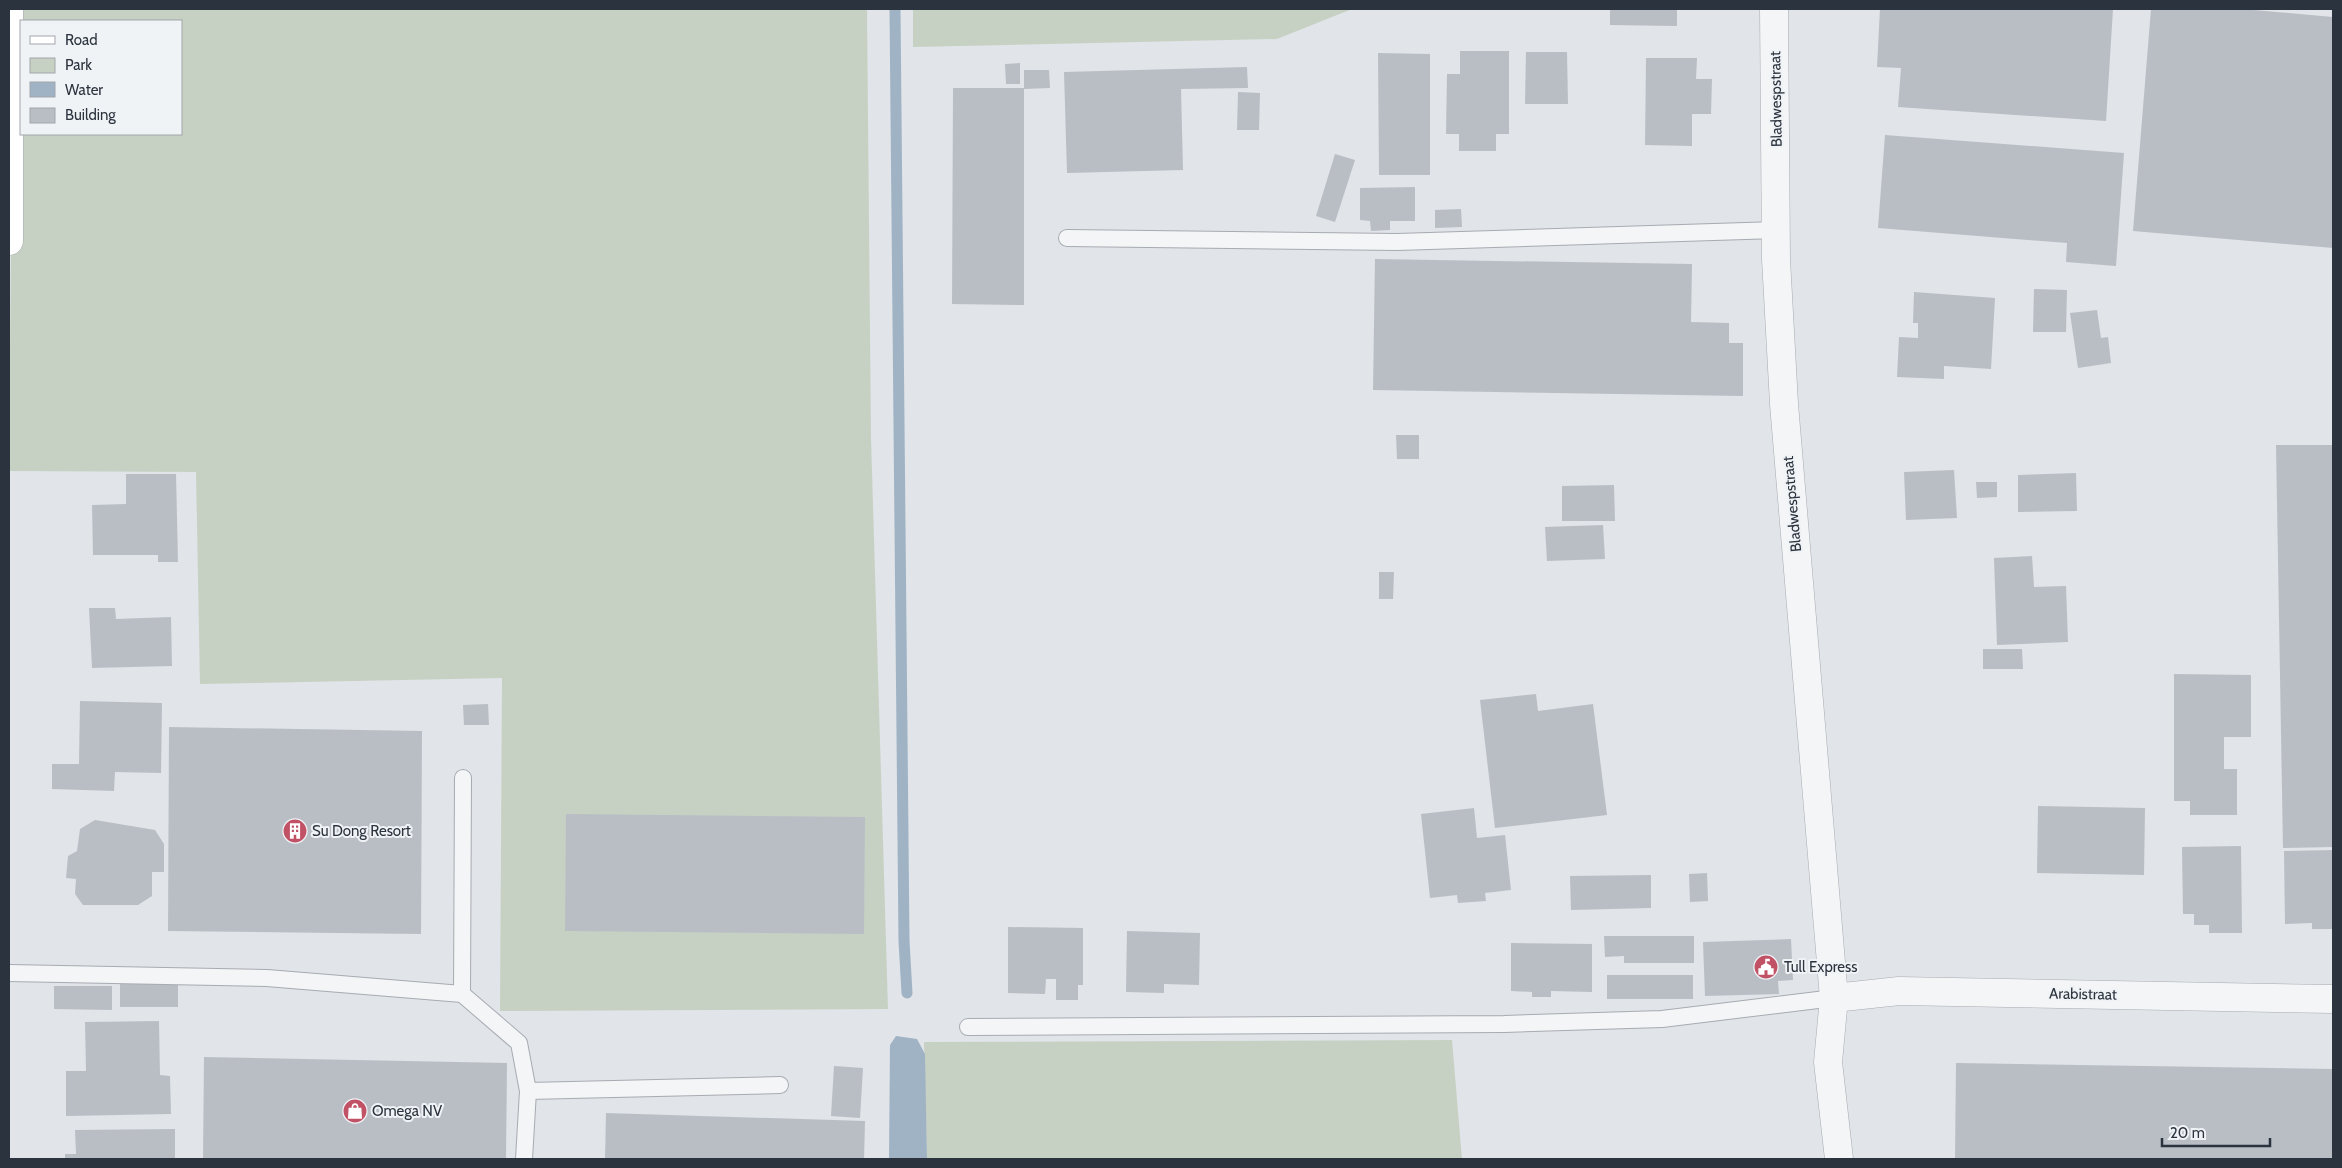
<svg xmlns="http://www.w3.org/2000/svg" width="2342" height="1168" font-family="Cabin,sans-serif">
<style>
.green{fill:#c7d1c3;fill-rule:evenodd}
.water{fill:#9fb3c5}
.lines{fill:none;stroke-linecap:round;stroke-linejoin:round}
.stream{stroke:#9fb3c5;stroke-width:11}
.building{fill:#b9bec5}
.lane-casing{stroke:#a7abb2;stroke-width:18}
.street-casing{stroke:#a7abb2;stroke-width:29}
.secondary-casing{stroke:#a7abb2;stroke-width:29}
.lane{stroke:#f3f5f7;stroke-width:16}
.street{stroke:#f3f5f7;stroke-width:28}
.secondary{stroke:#fff;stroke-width:28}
.labels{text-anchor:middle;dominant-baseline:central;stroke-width:4;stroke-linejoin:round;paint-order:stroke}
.street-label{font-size:15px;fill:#2b333e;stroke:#f0f3f6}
.poi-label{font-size:15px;fill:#2b333e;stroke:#f0f3f6;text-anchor:start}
</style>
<rect width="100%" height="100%" fill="#e1e4e8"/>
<!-- green -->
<g class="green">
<path d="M13,9H867L871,438L888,1009L500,1011L502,678L200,684L196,472L9,471ZM21,21H181V134H21Z"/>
<path d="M913,9H1352L1277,39L913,47Z"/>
<path d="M1452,1040L1462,1159H927L924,1042Z"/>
</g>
<!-- water -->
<path class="water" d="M896,1036L917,1039L925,1054L927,1159H889L890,1045Z"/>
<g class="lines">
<!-- stream -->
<path class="stream" d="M895,9L904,941L907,993"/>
</g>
<!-- building -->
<g class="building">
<path d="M1610,9H1677V26L1610,25Z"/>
<path d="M1880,9H2113L2106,121L1898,107L1901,68L1877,67Z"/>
<path d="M2151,9H2242L2333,17V248L2133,231Z"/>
<path d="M1460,51H1509V134H1496V151H1459V134H1446L1447,74H1460Z"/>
<path d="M1526,52H1567L1568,104H1525Z"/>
<path d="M1378,53L1430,54V175H1379Z"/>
<path d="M1646,58H1697L1696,79H1712L1711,114H1692V146L1645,145Z"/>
<path d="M1020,63V84H1006L1005,64Z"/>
<path d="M1247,67L1248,88L1181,89L1183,170L1067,173L1064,72Z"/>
<path d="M1024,70H1049L1050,88L1024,89V305L952,304L953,88H1024Z"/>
<path d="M1238,92L1260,93L1259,130H1237Z"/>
<path d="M1885,135L2124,153L2116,266L2066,262L2067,243L1878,228Z"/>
<path d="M1335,154L1355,160L1335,222L1316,216Z"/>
<path d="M1415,187V221H1390V230L1371,231L1370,221L1360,220V188Z"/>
<path d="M1461,209L1462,227L1435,228V210Z"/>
<path d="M1375,259L1692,264L1691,322L1729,323V343H1743V396L1373,390Z"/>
<path d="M2034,289L2067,290L2066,332H2033Z"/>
<path d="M1914,292L1995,298L1991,369L1944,366V379L1897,377L1899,337L1918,338V323H1913Z"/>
<path d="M2097,310L2101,338L2108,337L2111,363L2078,368L2070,313Z"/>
<path d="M1396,435H1419V459H1397Z"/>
<path d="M2276,445H2333V847L2283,848Z"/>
<path d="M1954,470L1957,518L1906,520L1904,472Z"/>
<path d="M2076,473L2077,511L2018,512V475Z"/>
<path d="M126,474H176L178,562H158V555H93L92,505L126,504Z"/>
<path d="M1976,482H1997V497L1977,498Z"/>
<path d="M1614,485L1615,521H1562V486Z"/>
<path d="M1603,525L1605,559L1547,561L1545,527Z"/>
<path d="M2032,556L2034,587L2066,586L2068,642L1997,645L1994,558Z"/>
<path d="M1379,572H1394L1393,599H1379Z"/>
<path d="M89,608H115L116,619L171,617L172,666L92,668Z"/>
<path d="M1983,649H2022L2023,669H1983Z"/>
<path d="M2174,674L2251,675V737H2224V769H2237V815H2190V801H2174Z"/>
<path d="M1536,694L1538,711L1593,704L1607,815L1495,828L1480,700Z"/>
<path d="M80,701L162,703L161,773L115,772L114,791L52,789V764H79Z"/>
<path d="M488,704L489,725H464L463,705Z"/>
<path d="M169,727L422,731L421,934L168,931Z"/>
<path d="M2038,806L2145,808L2144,875L2037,873Z"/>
<path d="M1474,808L1477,838L1505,835L1511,890L1485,893L1486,901L1458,903L1457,895L1430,898L1421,814Z"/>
<path d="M566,814L865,817L864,934L565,931Z"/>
<path d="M95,820L155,830L164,844V872H152V896L138,905H83L75,894L76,879L66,878L68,856L77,851L80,829Z"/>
<path d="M2241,846L2242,933H2209V925H2194V914H2183L2182,847Z"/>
<path d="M2333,850V929H2312V923L2285,924L2284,851Z"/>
<path d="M1707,873L1708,901L1690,902L1689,874Z"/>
<path d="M1651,875V908L1571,910L1570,876Z"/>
<path d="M1008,927L1083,928V985H1078V1000H1056V979H1046L1045,994L1008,993Z"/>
<path d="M1127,931L1200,933L1199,985L1164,984V993L1126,992Z"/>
<path d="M1604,936H1694V963H1624V956L1605,957Z"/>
<path d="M1791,939L1793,980L1778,981L1779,994L1705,996L1703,942Z"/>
<path d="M1511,943L1592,944V992L1551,991V997H1532V992L1511,991Z"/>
<rect x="1607" y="975" width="86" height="24"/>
<rect x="120" y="984" width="58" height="23"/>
<path d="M54,986H112V1010L54,1009Z"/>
<path d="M159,1021L160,1075L170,1076L171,1114L66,1116V1071H86L85,1022Z"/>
<path d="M204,1057L507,1063L506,1159H203Z"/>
<path d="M1956,1063L2333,1069V1159H1955Z"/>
<path d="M834,1066L863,1068L860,1118L831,1116Z"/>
<path d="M606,1113L865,1121L864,1159H605Z"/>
<path d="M175,1129V1159H65V1154H76L75,1130Z"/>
</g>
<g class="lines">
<defs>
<g id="lane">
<path d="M1067,238L1397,242L1777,230"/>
<path d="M9,973L267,978L462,994L519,1043L528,1091L524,1159"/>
<path d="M462,994L463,778"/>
<path d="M968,1027L1504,1024L1662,1019L1834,998"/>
<path d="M528,1091L780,1085"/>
</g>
<g id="street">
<path d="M1774,9L1776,259L1784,404L1834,998L1828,1062L1839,1159"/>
<path d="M1834,998L1899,991L2333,999"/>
</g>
<path id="secondary" d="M9,241V9"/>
</defs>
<!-- lane casing -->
<use href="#lane" class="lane-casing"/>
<!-- street casing -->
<use href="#street" class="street-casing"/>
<!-- secondary casing -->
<use href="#secondary" class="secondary-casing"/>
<!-- lane -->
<use href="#lane" class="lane"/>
<!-- street -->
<use href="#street" class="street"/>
<!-- secondary -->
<use href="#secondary" class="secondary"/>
</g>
<!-- icons -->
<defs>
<symbol id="building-disc" viewBox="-11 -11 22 22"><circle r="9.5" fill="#c15266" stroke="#f0f3f6"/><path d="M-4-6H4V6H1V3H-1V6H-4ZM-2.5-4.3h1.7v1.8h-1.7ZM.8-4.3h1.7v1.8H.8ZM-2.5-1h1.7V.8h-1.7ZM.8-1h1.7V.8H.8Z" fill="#fff"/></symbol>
<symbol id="civic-disc" viewBox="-11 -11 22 22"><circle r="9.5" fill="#c15266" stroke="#f0f3f6"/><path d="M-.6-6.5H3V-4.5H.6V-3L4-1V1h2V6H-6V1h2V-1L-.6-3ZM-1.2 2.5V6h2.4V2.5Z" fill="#fff"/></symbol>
<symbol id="shop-disc" viewBox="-11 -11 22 22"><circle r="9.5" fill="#c15266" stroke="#f0f3f6"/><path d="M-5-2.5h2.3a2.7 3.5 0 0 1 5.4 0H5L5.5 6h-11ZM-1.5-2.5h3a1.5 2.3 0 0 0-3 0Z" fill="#fff"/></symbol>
</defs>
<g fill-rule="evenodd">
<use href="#building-disc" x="281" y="817" width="28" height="28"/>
<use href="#civic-disc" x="1752" y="953" width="28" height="28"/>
<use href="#shop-disc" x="341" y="1097" width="28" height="28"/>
</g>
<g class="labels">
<!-- street labels -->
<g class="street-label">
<text transform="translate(1776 99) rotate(-91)">Bladwespstraat</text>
<text transform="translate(1792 504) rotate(-95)">Bladwespstraat</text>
<text transform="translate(2083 994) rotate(1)">Arabistraat</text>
</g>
<!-- poi labels -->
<g class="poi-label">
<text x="312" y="831">Su Dong Resort</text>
<text x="1784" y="967">Tull Express</text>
<text x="372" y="1111">Omega NV</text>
</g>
</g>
<!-- border -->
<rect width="2342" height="1168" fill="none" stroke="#2b333e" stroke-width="20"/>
<!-- legend -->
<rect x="20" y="20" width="162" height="115" fill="#f0f3f6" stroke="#a1a6ac"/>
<rect x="30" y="36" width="25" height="8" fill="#ffffff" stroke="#a1a6ac"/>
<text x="65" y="45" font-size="15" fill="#2b333e">Road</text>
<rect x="30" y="58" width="25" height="15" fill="#c7d1c3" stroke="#a1a6ac"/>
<text x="65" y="70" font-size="15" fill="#2b333e">Park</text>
<rect x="30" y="82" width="25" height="15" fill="#9fb3c5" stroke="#a1a6ac"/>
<text x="65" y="95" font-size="15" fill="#2b333e">Water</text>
<rect x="30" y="108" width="25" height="15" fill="#b9bec5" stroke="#a1a6ac"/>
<text x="65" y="120" font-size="15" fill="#2b333e">Building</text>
<!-- scale -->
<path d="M2162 1138v8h108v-8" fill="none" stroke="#2b333e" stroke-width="2.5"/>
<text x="2170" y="1138" font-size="15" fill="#2b333e" stroke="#f0f3f6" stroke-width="4" paint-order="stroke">20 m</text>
</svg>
